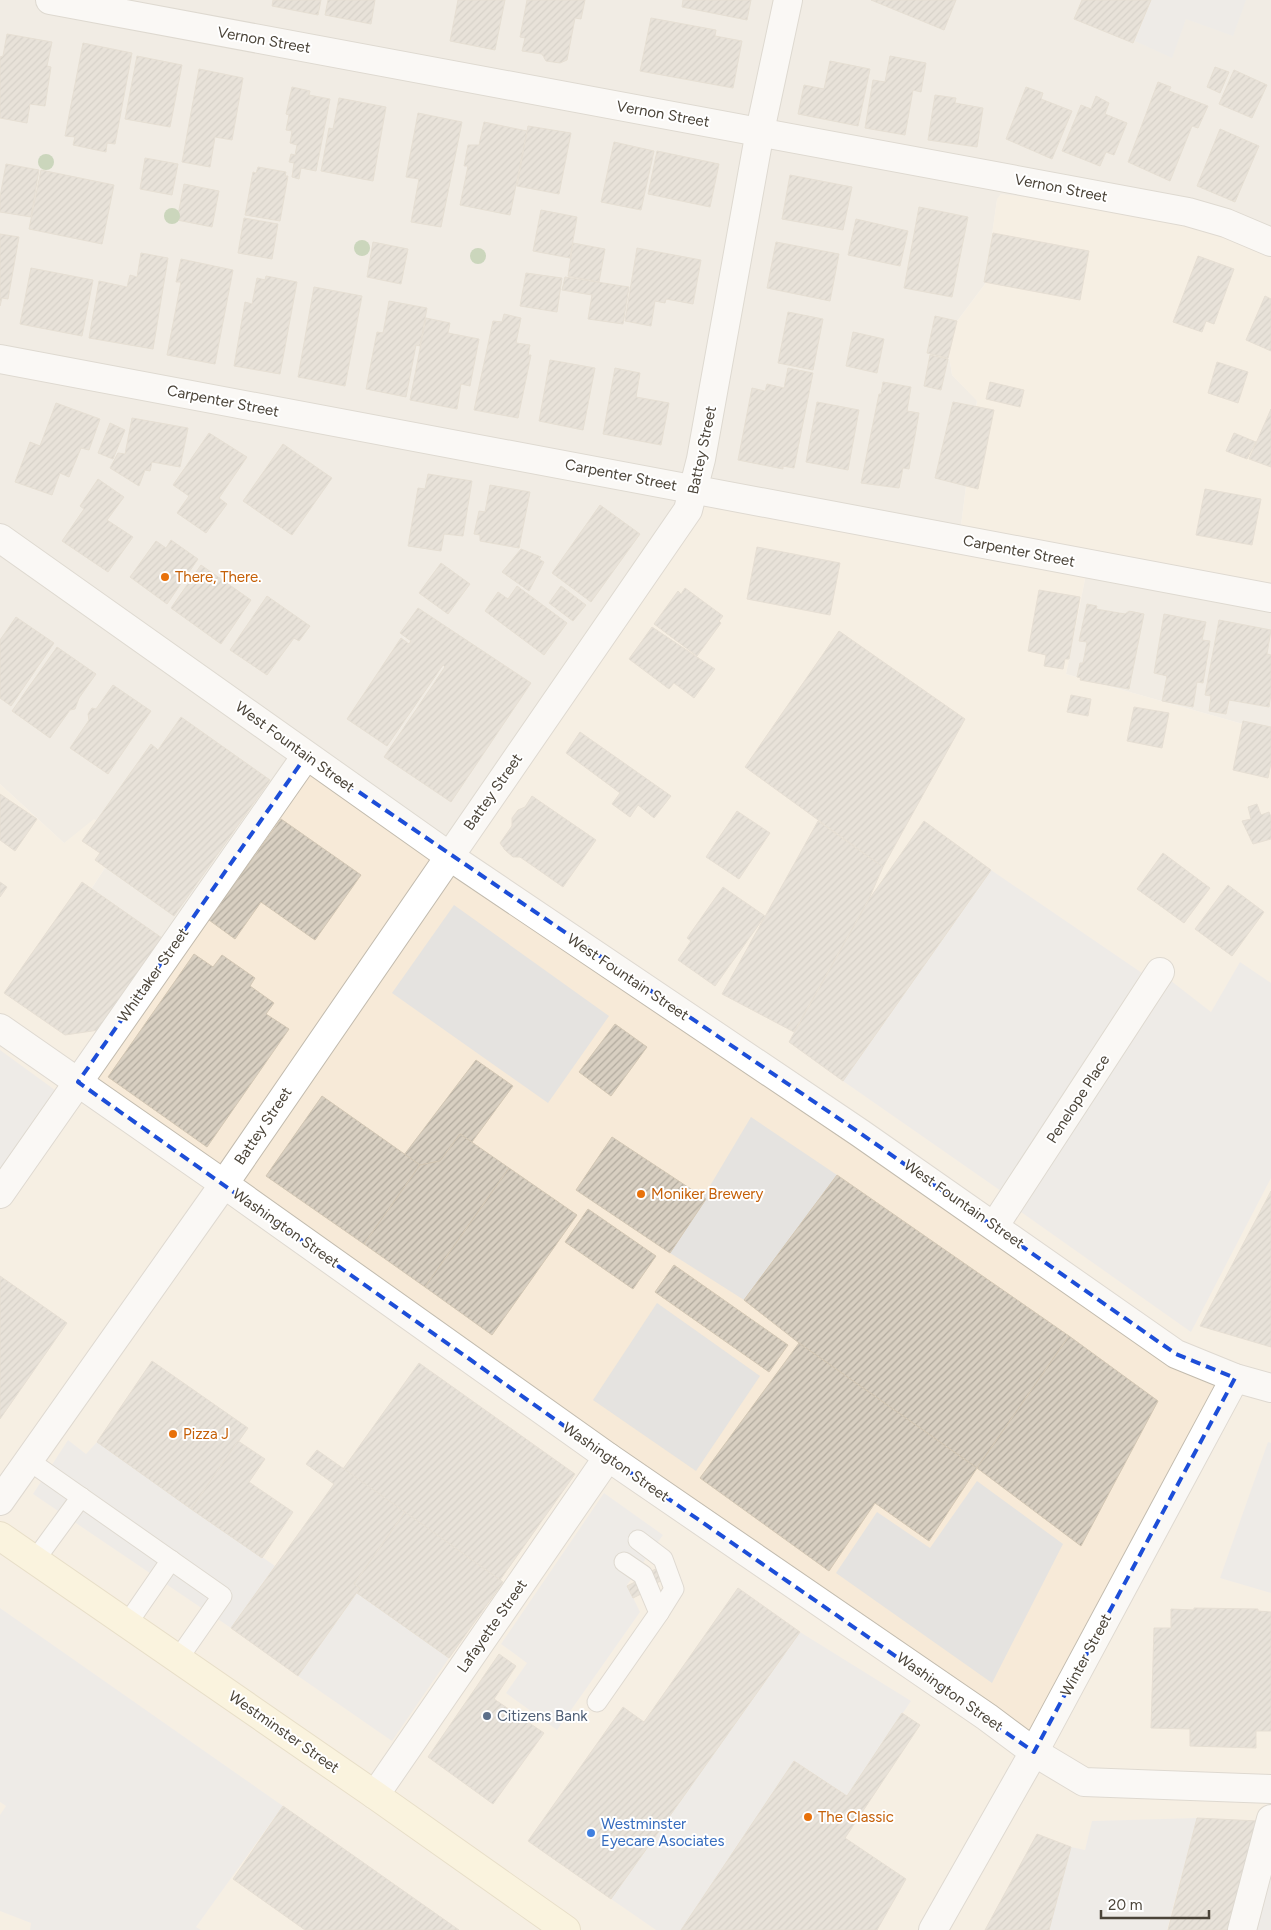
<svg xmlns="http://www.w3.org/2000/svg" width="1271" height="1930" font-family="Figtree,sans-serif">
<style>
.residential{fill:#eae5da}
.commercial{fill:#f7ead8}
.parking{fill:#e5e3e0}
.building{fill:url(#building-hatch);stroke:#d3c7b4}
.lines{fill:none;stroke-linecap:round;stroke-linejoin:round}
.service-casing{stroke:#c2bbae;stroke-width:21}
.minor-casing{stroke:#c2bbae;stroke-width:30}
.secondary-casing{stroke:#d6c79b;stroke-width:30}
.service{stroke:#fff;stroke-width:19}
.minor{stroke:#fff;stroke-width:28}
.secondary{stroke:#fff3cd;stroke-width:28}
.tree{fill:#97b381}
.marked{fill:none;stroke:#1d4ed8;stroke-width:4;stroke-dasharray:10 6;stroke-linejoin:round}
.food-dot{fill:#e8710a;stroke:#fff;stroke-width:2}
.service-dot{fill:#5c6f8a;stroke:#fff;stroke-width:2}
.shop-dot{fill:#3f7fe0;stroke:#fff;stroke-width:2}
.labels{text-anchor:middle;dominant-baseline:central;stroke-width:4;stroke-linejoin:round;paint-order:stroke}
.street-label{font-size:15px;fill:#4b4439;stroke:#fff}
.food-label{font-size:15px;fill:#c56008;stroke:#fff;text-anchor:start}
.service-label{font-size:15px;fill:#4e5e75;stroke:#fff;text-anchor:start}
.shop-label{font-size:15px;fill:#366cbe;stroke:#fff;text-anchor:start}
</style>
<defs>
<pattern id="building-hatch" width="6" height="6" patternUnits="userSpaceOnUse" patternTransform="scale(1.25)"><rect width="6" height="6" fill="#d8cfc1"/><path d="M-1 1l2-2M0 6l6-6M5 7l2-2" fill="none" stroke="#b1aa9e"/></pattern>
</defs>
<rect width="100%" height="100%" fill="#f6f3ec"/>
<!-- residential -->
<g class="residential">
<path d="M0,0H1271V255L1001,194L997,200L985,284L946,336L952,375L977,400L959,541L448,860L161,945L90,891L123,840L64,843L0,784Z"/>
<path d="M1086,574L1271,607V732L1066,674Z"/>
</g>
<!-- commercial -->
<path class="commercial" d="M1001,194L1192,216L1271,255V607L1086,574L1066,674L1271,732V1798L1266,1804L1235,1930H0V784L64,843L94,819L123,840L90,891L161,944L296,763L433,856L688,493L959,541L977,401L952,375L946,336L985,284L997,199Z"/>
<!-- parking -->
<g class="parking">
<path d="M1151,0H1246L1233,36L1186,19L1172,58L1135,41Z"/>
<path d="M991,870L1142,973L1001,1191L843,1081Z"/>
<path d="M454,905L609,1016L548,1103L392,993Z"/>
<path d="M1240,962L1271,983V1178L1191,1332L1021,1212L1166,977L1211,1012Z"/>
<path d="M0,1050L59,1093L0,1174Z"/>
<path d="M751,1117L837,1175L744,1300L670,1253Z"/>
<path d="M657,1303L760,1376L696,1471L593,1400Z"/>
<path d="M68,1440L86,1454L97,1442L275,1566L231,1628L33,1494Z"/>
<path d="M1268,1442L1271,1443V1593L1220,1578Z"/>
<path d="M977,1481L1063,1544L992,1683L836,1573L877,1512L930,1548Z"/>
<path d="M604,1493L663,1535L627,1585L640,1612L557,1730L506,1693L527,1663L501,1644Z"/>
<path d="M357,1593L449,1658L392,1741L298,1676Z"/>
<path d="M0,1608L283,1806L196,1927L201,1930H30L31,1923L0,1911V1815L6,1806L0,1802Z"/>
<path d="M800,1632L911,1701L847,1796L794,1761L681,1930H656L611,1899Z"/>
<path d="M1197,1818L1167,1930H1049L1071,1847L1085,1850L1092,1821Z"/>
<path d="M1271,1869V1930H1254Z"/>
</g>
<!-- building -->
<g class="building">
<path d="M273,0H321L318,15L272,6Z"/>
<path d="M328,0H375L371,24L325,15Z"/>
<path d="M458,0H505L495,50L450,41Z"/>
<path d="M527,0H585L581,19L575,18L567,60L560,63L546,61L542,54L522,51L525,38L520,37Z"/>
<path d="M683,0H751L747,20L682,7Z"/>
<path d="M871,0H956L944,30Z"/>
<path d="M1082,0H1151L1133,43L1074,19Z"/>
<path d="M651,18L716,30L715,36L742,41L733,88L640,71Z"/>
<path d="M7,34L52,42L47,66L51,67L45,106L30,104L27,123L0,118V57L3,56Z"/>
<path d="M83,43L132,53L115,144L107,143L106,152L73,145L75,137L65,136Z"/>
<path d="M137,56L182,65L170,127L125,119Z"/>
<path d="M890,56L926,63L921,92L913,90L905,135L865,128L873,80L885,82Z"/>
<path d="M830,61L870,69L858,126L798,114L804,85L824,89Z"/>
<path d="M1215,67L1229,72L1220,93L1207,87Z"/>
<path d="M199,69L243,78L232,140L215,137L210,167L182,162Z"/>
<path d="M1234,70L1267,85L1252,118L1219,104Z"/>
<path d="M1158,82L1171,87L1169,91L1208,106L1198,128L1192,126L1170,181L1128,162Z"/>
<path d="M292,87L310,91L309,95L330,99L316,171L301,168L299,179L292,177L294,163L289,162L291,154L295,155L297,145L290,143L292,131L286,130L289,115L286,114Z"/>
<path d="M1026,87L1043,93L1041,99L1072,111L1052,159L1006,139Z"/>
<path d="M935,95L956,98L955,103L983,108L977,147L928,140Z"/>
<path d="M1096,96L1109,103L1105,114L1127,123L1114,155L1106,152L1100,166L1062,151L1081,105L1091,109Z"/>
<path d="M339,98L386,107L373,181L321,171L329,128L333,129Z"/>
<path d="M418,113L462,122L441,227L411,222L419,179L406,177Z"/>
<path d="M484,122L527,131L510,215L460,205L468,166H464L468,145H479Z"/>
<path d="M528,126L571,133L559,194L517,186Z"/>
<path d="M1220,129L1259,146L1235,202L1197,186Z"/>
<path d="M614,142L654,151L641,210L601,202Z"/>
<path d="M657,151L719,164L710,207L648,194Z"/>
<path d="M145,158L178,164L172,195L140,189Z"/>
<path d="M6,164L39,170L31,217L0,212V197Z"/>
<path d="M258,167L286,172L285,176H288L280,221L245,215L253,172L256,173Z"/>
<path d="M41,170L114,185L102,244L29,229Z"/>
<path d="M790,175L852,187L843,230L782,219Z"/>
<path d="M184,184L219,191L212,227L177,220Z"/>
<path d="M919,207L968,217L952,297L904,288Z"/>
<path d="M541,210L577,217L570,258L533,251Z"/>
<path d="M244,218L278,224L272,259L238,253Z"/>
<path d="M856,219L908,231L900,266L848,255Z"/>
<path d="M993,233L1089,251L1080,300L984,282Z"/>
<path d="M0,234L19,237L8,299L2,298L0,306Z"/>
<path d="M373,242L408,249L401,284L367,277Z"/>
<path d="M776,242L839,254L830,301L767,288Z"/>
<path d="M573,243L605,249L599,282L568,276Z"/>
<path d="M637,248L701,260L693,304L666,299L665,303L655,301L651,326L625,321Z"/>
<path d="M141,253L168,258L153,349L89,338L99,281L127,287L130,275L137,277Z"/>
<path d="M1198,256L1234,269L1214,324L1206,321L1202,332L1173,322Z"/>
<path d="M181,259L233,270L215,364L167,355L181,282H176Z"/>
<path d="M31,268L93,280L82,336L20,324Z"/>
<path d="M526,273L562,278L557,312L520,306Z"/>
<path d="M266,276L297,282L280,374L234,366L245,302L252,304L257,278L265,280Z"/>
<path d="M565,277L629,287L623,324L588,319L592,295L562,290Z"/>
<path d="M314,287L362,296L345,386L298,377Z"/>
<path d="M1265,296L1271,299V351L1246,340Z"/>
<path d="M389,301L427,308L420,346L416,345L406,397L366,389L377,332L383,333Z"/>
<path d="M788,312L823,319L813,370L778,363Z"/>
<path d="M504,314L521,318L516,343L530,345L528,355H531L518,418L474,410L493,321L502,322Z"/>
<path d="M935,316L957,321L948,358L927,353Z"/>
<path d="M426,318L450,323L448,333L479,339L470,386L461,384L457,409L410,400Z"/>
<path d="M853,332L884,339L877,373L846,366Z"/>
<path d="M930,355L948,359L941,390L924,386Z"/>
<path d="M550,360L595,368L583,430L539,421Z"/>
<path d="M1217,362L1248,372L1238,403L1208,393Z"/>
<path d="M615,368L640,373L636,397L669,403L661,445L603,434Z"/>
<path d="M788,368L813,373L794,468L783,466V469L738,460L752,388L765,391L767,384L784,388Z"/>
<path d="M883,382L911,387L907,411L919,413L909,469L903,468L899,488L861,483L879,394H881Z"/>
<path d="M990,382L1024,390L1020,407L986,399Z"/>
<path d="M817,402L859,410L848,470L806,462Z"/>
<path d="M953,402L994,410L978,489L935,478Z"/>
<path d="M56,403L100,419L89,450L81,448L69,477L60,473L52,495L15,482L30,442L40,446Z"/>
<path d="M1271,409V467L1249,459Z"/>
<path d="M132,418L188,428L180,467L152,462L150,471L145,470L139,486L110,468L118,453L125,454Z"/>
<path d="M110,423L125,430L113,459L98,453Z"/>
<path d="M209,433L247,457L219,498L227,504L206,533L177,513L189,496L173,485Z"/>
<path d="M1234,433L1256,442L1247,459L1226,451Z"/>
<path d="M283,444L332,478L292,535L243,501Z"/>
<path d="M428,474L472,481L463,536L444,534L441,551L408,546L418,488L425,489Z"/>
<path d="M98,479L124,497L107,520L133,537L108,572L62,541L84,509L80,506Z"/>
<path d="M490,485L530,492L519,548L480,541V535L474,534L479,511L485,512Z"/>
<path d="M1205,489L1261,499L1252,545L1196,535Z"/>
<path d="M600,505L640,534L591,602L552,573Z"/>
<path d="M171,540L198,559L167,604L130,577L156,541L166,548Z"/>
<path d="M757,547L840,563L830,615L747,599Z"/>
<path d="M521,549L541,557L539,559L544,562L529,591L502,572Z"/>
<path d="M441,563L470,584L448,614L419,593Z"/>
<path d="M201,565L251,600L221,644L171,608Z"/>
<path d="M517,586L567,623L544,655L485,611L498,592L508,599Z"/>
<path d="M561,586L586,605L573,621L549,603Z"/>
<path d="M685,588L723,616L719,621L721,623L697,656L654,624L678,591L681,594Z"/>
<path d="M1039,590L1080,597L1069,659H1065L1063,669L1044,666L1046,655L1028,651Z"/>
<path d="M267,596L310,626L299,641L294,638L267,675L230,650Z"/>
<path d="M1087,604L1097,606L1096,609L1125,614L1129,611L1144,614L1129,689L1080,680L1081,678L1077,677L1080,663H1083L1087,642L1079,641Z"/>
<path d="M418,608L531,683L451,802L384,757L445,667L443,665L387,746L347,719L401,638L409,644L411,641L400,633Z"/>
<path d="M1164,614L1206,622L1202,640L1210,641L1203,683L1197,682L1193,707L1162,701L1167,676L1154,673Z"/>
<path d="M16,617L54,643L11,706L0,698V640Z"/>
<path d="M1219,620L1271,630L1267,654L1271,655V694L1269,707L1229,700L1226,714L1209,711L1211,696L1205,695Z"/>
<path d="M652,627L715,669L694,698L674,683L669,689L629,659Z"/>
<path d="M839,631L965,719L883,867L745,767Z"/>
<path d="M57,647L96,674L79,698L75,709L70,710L50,738L12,711Z"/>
<path d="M113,685L151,711L108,774L70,748L89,720L88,714L92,708L96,709Z"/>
<path d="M1071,695L1091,699L1088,716L1067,712Z"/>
<path d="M1134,707L1169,713L1162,748L1127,741Z"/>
<path d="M181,717L270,780L174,916L95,860L100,853L82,841L151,744L158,750Z"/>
<path d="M1243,721L1271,727V763L1268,778L1233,770Z"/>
<path d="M580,732L671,796L654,818L638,805L630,817L612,804L620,793L566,753Z"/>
<path d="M0,794L37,819L15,851L0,840Z"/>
<path d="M532,796L596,840L563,887L520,857H513L505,850L500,843L512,826V818L518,810L525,807Z"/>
<path d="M1257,804L1261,815L1269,812L1271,817V839L1253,844L1242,821L1251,819L1248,807Z"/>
<path d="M737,811L770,833L739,879L706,857Z"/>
<path d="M281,819L361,875L315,940L261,902L235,939L209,920Z"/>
<path d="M818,821L883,867L868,901L794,1032L722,994Z"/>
<path d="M924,821L991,870L843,1081L789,1042L868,901Z"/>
<path d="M1163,853L1210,888L1184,923L1137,889Z"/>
<path d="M0,882L7,887L0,897Z"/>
<path d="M82,882L162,938L99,1030L65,1035L4,993Z"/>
<path d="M1228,885L1264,912L1232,956L1195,929Z"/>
<path d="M723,887L765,916L715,986L678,960L691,941L687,938Z"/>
<path d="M194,954L213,967L222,955L255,978L250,986L274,1003L266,1014L289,1029L207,1147L108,1077Z"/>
<path d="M615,1024L647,1047L611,1096L579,1072Z"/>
<path d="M476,1060L513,1086L472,1142L460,1134L440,1161L420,1165L404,1155Z"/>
<path d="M322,1096L420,1165L364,1244L266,1176Z"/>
<path d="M460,1134L509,1168L425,1287L364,1244L420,1165L440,1161Z"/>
<path d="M612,1137L706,1199L670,1253L576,1190Z"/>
<path d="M509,1168L577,1215L492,1335L425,1287Z"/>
<path d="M837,1175L1069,1336L977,1468L799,1343L744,1300Z"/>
<path d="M1271,1191V1347L1200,1326Z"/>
<path d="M588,1209L656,1256L633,1289L565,1242Z"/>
<path d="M674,1265L788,1345L769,1372L655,1292Z"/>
<path d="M0,1276L67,1323L0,1419Z"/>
<path d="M1069,1336L1158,1401L1081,1546L977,1468Z"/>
<path d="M799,1343L977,1468L929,1541L875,1503L829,1571L700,1478Z"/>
<path d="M152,1361L248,1428L191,1509L97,1442Z"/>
<path d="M419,1363L575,1474L500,1580L343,1469Z"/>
<path d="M238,1441L265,1459L249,1482L293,1512L262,1558L191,1509Z"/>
<path d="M317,1450L405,1512L354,1584L360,1588L298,1676L231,1628L334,1484L306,1464Z"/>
<path d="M405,1512L503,1582L449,1658L357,1593L360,1588L354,1584Z"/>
<path d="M661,1567L666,1579L656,1583L651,1571Z"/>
<path d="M639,1580L645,1592L633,1598L627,1586Z"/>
<path d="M738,1588L800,1632L611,1899L528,1841L623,1707L644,1722Z"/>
<path d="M1194,1608L1258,1609V1611L1271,1612V1731H1256V1748L1190,1746V1729L1151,1728L1154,1628H1171V1609L1194,1610Z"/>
<path d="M499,1654L516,1666L494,1699L544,1733L493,1804L428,1757Z"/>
<path d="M902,1713L920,1725L845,1838L906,1879L877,1930H681L794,1761L847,1796Z"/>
<path d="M283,1806L459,1930H305L233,1879Z"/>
<path d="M1197,1818L1258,1821L1229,1930H1168Z"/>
<path d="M1037,1834L1071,1847L1049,1930H985Z"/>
</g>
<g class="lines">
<defs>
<g id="service">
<path d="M28,1460L222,1596L178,1659"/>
<path d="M638,1540L663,1559L674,1589L659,1613"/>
<path d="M35,1560L81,1497"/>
<path d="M127,1624L171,1560"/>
<path d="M597,1702L659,1613L643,1575L624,1562"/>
</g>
<g id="minor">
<path d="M50,0L1188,212L1226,223L1271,242"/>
<path d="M0,359L1271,598"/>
<path d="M0,538L449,856L860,1133L1176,1354L1235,1378L1271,1388"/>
<path d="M0,1028L224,1184L608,1457L987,1717L1034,1752L1084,1782L1271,1789"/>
<path d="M0,1194L306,756"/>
<path d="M995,1225L1160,972"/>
<path d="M0,1501L224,1184L688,510L701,459L760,131L788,0"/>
<path d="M375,1795L608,1457"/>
<path d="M933,1930L1034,1752L1235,1378"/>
<path d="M1242,1930L1271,1819"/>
</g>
<path id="secondary" d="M0,1536L375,1795L566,1930"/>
</defs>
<!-- service casing -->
<use href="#service" class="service-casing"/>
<!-- minor casing -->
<use href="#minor" class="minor-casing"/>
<!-- secondary casing -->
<use href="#secondary" class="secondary-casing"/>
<!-- service -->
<use href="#service" class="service"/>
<!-- minor -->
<use href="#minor" class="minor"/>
<!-- secondary -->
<use href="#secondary" class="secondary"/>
</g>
<!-- trees -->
<g class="tree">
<circle cx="46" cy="162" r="8"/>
<circle cx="172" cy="216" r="8"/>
<circle cx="362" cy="248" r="8"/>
<circle cx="478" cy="256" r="8"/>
</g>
<!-- marked area -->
<path d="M0 0H1271V1930H0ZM306,756L860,1133L1176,1354L1235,1378L1034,1752L608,1457L78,1082Z" fill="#f6f3ec" fill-opacity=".55" fill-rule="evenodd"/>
<path class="marked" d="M306,756L860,1133L1176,1354L1235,1378L1034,1752L608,1457L78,1082Z"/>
<!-- markers -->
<g class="food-dot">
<circle cx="165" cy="577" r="5"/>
<circle cx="641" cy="1194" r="5"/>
<circle cx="173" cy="1434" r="5"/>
<circle cx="808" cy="1817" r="5"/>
</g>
<circle class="service-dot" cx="487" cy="1716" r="5"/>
<circle class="shop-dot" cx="591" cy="1833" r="5"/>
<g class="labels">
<!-- street labels -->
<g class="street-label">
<text transform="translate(264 40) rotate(10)">Vernon Street</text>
<text transform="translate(663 114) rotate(10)">Vernon Street</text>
<text transform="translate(1061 188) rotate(11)">Vernon Street</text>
<text transform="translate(223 401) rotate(11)">Carpenter Street</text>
<text transform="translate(702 450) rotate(-78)">Battey Street</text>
<text transform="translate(621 475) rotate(11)">Carpenter Street</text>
<text transform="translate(1019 551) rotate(11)">Carpenter Street</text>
<text transform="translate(295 747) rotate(36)">West Fountain Street</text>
<text transform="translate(493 792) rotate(-55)">Battey Street</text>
<text transform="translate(153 975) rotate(-55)">Whittaker Street</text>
<text transform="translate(628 977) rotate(34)">West Fountain Street</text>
<text transform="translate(1078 1099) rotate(-57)">Penelope Place</text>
<text transform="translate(263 1126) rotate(-56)">Battey Street</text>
<text transform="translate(964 1204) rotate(35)">West Fountain Street</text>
<text transform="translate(286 1228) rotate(35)">Washington Street</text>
<text transform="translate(616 1462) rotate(35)">Washington Street</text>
<text transform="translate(492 1626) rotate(-55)">Lafayette Street</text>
<text transform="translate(1086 1655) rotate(-62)">Winter Street</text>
<text transform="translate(950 1692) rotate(35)">Washington Street</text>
<text transform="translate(284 1732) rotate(35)">Westminster Street</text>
</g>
<!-- food labels -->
<g class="food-label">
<text x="175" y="577">There, There.</text>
<text x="651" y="1194">Moniker Brewery</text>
<text x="183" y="1434">Pizza J</text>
<text x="818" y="1817">The Classic</text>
</g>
<!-- service labels -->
<g class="service-label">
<text x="497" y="1716">Citizens Bank</text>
</g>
<!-- shop labels -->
<g class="shop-label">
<text x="601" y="1824">Westminster<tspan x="601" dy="17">Eyecare Asociates</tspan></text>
</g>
</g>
<!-- scale -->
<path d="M1101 1910v8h108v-8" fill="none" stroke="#4b4439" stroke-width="2.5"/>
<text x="1108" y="1910" font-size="15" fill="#4b4439" stroke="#ffffff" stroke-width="4" paint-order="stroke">20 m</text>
</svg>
